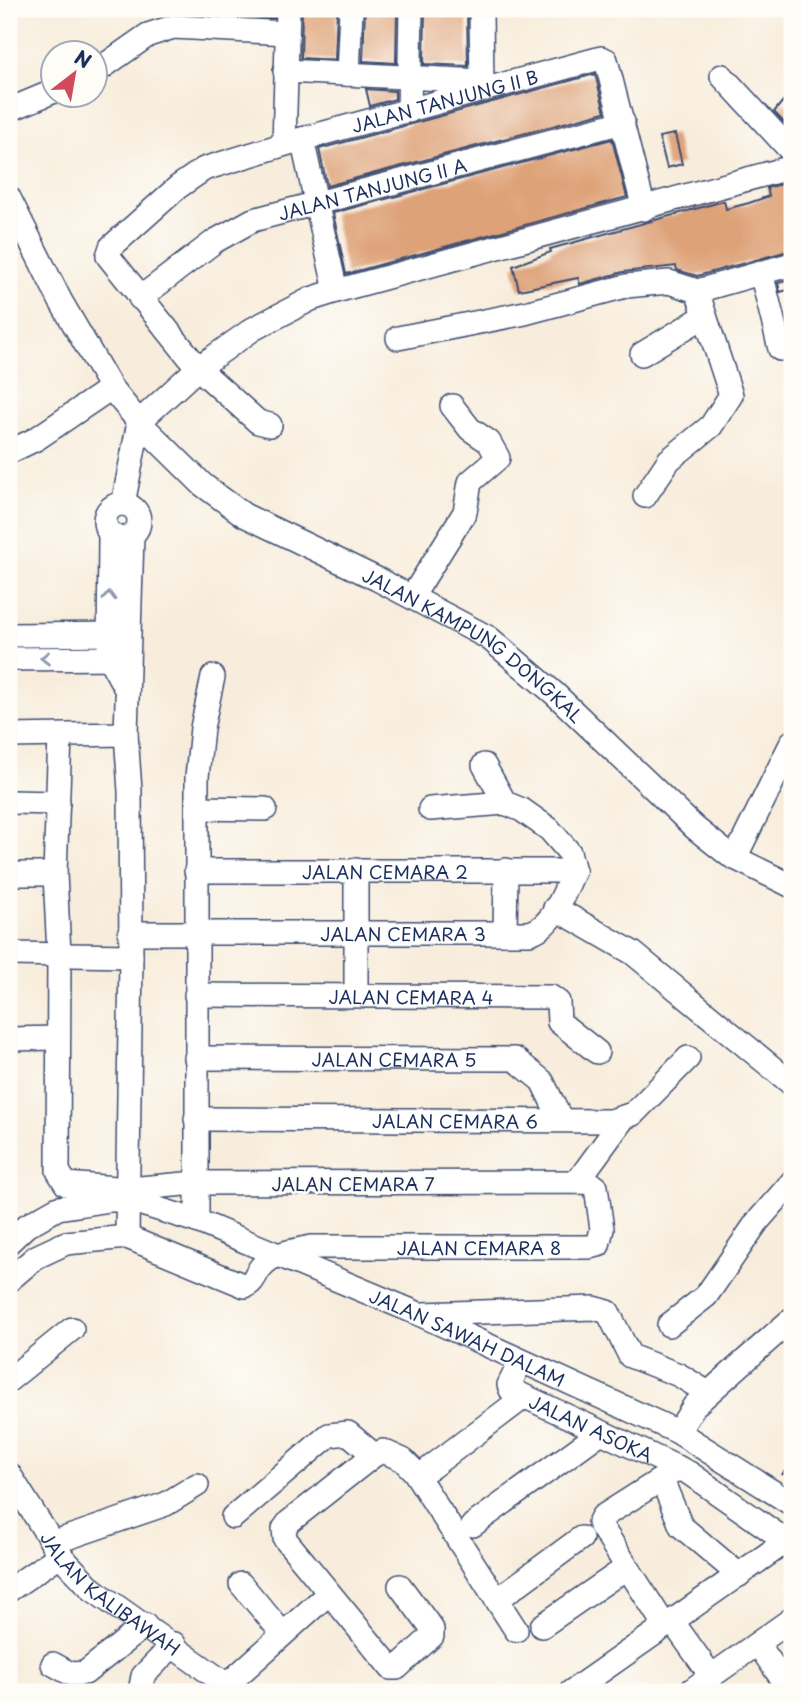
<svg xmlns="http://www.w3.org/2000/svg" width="801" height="1701" font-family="'Playpen Sans',sans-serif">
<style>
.building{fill:#dea278}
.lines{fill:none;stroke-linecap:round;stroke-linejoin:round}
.minor-casing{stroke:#3c4c71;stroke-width:26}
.path{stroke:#3c4c71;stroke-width:2.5;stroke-dasharray:5 5;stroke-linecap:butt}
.minor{stroke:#fff;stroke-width:23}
.oneway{stroke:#8d97ae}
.labels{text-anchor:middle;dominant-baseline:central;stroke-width:5;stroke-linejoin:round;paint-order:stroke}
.street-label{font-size:18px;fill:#1b2f5e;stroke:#fdfcf7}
</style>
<rect width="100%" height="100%" fill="#fdfcf7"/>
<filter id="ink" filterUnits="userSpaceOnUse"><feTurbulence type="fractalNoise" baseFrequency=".0143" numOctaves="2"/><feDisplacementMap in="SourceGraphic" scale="14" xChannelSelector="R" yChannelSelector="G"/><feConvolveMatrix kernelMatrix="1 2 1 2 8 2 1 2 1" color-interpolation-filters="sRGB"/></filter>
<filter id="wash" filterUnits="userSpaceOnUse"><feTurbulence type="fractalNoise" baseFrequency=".00686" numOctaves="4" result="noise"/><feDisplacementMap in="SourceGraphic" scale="28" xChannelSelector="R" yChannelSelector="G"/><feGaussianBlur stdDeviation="1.57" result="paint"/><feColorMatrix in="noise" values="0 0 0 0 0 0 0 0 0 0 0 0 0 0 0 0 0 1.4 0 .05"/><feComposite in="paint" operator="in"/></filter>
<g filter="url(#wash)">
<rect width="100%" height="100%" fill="#f8eddc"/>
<g id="blocks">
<!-- building -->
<g class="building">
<path d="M172,9H231V16L171,13Z"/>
<rect x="260" y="9" width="14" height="9"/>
<path d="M302,9H337L335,60L301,58Z"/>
<path d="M365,9H397L396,63L363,61Z"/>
<path d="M425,9H467L468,66L424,64Z"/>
<path d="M595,74L605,112L327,186L319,149Z"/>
<path d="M366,89L395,91V99L370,106Z"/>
<path d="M783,101L792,108L791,130L774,112Z"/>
<path d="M675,134L682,164L667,168L659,137Z"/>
<path d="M612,139L627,197L346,274L333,213Z"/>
<path d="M792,181V250L697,276L677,270L676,266L623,272L580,284L578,278L519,290L513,266L551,252L550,249L724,201L726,209L749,203L769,196L767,188Z"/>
<path d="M789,279L792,289L780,292L778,283Z"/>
</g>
</g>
</g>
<g filter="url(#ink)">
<use href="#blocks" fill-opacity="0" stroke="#3c4c71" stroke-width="2"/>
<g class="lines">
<defs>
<g id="minor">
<path d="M481,9L482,90"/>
<path d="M285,71L482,81"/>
<path d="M94,73L148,35L173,27L287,33"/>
<path d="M348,74L351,9"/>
<path d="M722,76L792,152"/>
<path d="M9,110L52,92"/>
<path d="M409,111L411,9"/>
<path d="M302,139L336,291"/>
<path d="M284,144L288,9"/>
<path id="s1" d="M9,198L60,300L111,388L139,422L203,485L244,515L377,579L489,638L555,694L695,828L729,855L792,886"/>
<path d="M761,272L780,349"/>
<path id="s2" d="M140,298L215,241L253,220L623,122"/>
<path d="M398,338L525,313L626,286L669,282L697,291"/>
<path d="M642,354L703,317"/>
<path id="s3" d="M270,425L258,422L198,368L108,256L111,247L178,187L204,169L302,139L601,58L606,60L644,209"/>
<path d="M9,452L36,439L111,388"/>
<path d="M645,496L669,460L711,426L731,395L697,291L792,264"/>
<path d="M123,504L139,422L198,368L253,329L311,299L336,291L792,167"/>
<circle cx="122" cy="521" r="17"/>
<path d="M110,534L109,658L127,691"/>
<path d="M412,597L465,512L470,482L498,458L489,442L470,429L452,406"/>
<path d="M9,635L125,634"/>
<path d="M9,659L123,658"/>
<path d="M9,736L126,734"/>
<path d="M484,765L505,803L522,810L549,829L569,852L574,871"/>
<path d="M9,802L58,803"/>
<path d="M197,808L265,809"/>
<path d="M430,809L505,803"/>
<path d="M735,858L792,742"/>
<path id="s4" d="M196,871H574"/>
<path d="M9,874H55"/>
<path d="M555,908L633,953L792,1084"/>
<path id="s5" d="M130,933H529C553,928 564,892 574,871"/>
<path d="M505,933L506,870"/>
<path d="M9,954L131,956"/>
<path id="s6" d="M196,995L551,997L558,1002L559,1022L597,1052"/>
<path d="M356,995V870"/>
<path d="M9,1039L57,1038"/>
<path id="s7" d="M196,1058L515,1059L542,1081L561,1120"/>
<path id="s8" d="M196,1119L611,1121L633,1114L688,1058"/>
<path d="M577,1182L623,1119"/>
<path d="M197,1221V777L202,728L213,677"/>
<path d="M127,1237L131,956L130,791L126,734L132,536"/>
<path id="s9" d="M9,1242L26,1226L58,1208L110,1200H129L197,1221L419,1314L678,1432L792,1504"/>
<path id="s10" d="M9,1280L36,1257L66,1243L127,1237L245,1286C255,1283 255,1272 263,1265C275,1252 294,1251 311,1247H589L598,1245L602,1229L596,1187L589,1182L196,1183L129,1189L66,1184L58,1171L59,954L55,874L60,736"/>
<path d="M423,1314L594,1308L608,1312L630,1356L679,1375L708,1393"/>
<path d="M669,1325L706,1296L757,1222L792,1182"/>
<path id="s11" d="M521,1361L509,1385L511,1390L689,1473L792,1545"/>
<path d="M9,1380L72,1329"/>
<path d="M678,1432L694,1406L792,1319"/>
<path d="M430,1468L524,1397"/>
<path id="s12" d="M9,1474L60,1555L92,1589L237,1692"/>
<path d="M662,1480L681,1526L739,1575"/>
<path d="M233,1517L329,1435L348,1433L374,1455"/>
<path d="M473,1525L601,1432"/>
<path d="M52,1543L166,1504L197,1485"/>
<path d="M241,1584L283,1634"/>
<path d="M400,1586L432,1629V1636L397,1668H391L285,1539L284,1529L289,1522L374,1455L383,1451L403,1460L414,1471L516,1630"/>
<path d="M9,1590L60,1555"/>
<path d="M498,1599L581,1538"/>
<path d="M672,1621L712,1677"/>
<path d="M542,1626L626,1568"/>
<path d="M665,1626L599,1523L602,1517L679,1468"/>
<path d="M758,1644L791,1692"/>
<path d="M53,1664L71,1674L85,1673L145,1625"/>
<path d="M228,1684L329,1593"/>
<path d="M140,1692L143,1676L174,1644"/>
<path d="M571,1692L788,1540"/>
<path d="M689,1692L792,1619"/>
</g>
</defs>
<!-- minor casing -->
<use href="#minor" class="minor-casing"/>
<!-- path -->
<path class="path" d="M782,1475L792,1462"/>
<!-- minor -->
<use href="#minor" class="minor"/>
</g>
<!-- one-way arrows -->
<defs><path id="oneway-chevron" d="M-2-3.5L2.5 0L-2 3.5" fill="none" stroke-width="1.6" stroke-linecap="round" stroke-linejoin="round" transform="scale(1.75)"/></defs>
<g class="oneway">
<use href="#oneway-chevron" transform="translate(109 596) rotate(-89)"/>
<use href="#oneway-chevron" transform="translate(45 658) rotate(180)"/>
</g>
</g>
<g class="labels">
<!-- street labels -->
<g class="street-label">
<text stroke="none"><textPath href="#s3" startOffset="618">JALAN TANJUNG II B</textPath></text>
<text stroke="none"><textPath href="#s2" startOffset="261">JALAN TANJUNG II A</textPath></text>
<text stroke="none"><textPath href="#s1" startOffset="665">JALAN KAMPUNG DONGKAL</textPath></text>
<text stroke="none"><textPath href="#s4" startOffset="189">JALAN CEMARA 2</textPath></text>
<text stroke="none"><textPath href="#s5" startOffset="273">JALAN CEMARA 3</textPath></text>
<text stroke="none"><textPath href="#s6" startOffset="215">JALAN CEMARA 4</textPath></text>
<text stroke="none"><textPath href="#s7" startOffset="198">JALAN CEMARA 5</textPath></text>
<text stroke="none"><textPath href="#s8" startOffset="259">JALAN CEMARA 6</textPath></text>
<text x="353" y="1183">JALAN CEMARA 7</text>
<text stroke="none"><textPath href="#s10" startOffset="506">JALAN CEMARA 8</textPath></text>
<text stroke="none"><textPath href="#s9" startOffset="497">JALAN SAWAH DALAM</textPath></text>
<text stroke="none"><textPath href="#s11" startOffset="121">JALAN ASOKA</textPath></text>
<text stroke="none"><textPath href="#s12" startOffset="159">JALAN KALIBAWAH</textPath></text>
</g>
</g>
<!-- margin -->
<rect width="801" height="1701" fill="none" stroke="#fdfcf7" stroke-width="35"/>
<!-- north arrow -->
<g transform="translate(74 74) rotate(31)"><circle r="33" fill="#fdfcf7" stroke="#a3aaba" stroke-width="2"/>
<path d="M0-5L12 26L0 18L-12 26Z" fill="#d1495b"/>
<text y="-10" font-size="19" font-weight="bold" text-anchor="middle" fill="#1b2f5e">N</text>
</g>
</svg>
